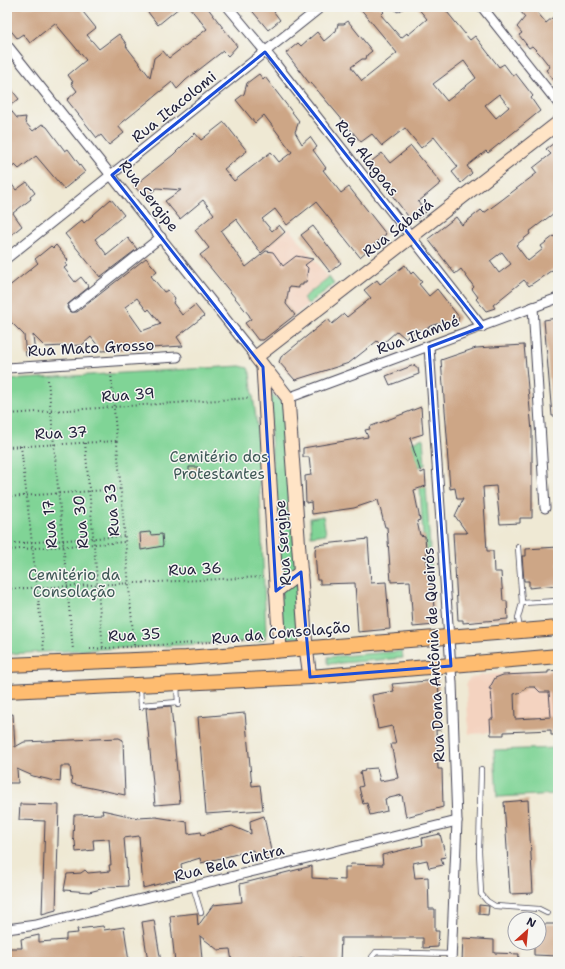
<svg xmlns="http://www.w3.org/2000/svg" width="565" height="969" font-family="'Shantell Sans',sans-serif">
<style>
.built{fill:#f4d3c0}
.green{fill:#80d496;stroke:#517b68}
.building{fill:#cda686;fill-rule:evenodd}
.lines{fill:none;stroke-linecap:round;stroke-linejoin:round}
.lane-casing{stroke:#414052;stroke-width:6}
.street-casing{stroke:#414052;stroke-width:11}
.secondary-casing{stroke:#414052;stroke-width:15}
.primary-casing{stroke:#414052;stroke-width:16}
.path{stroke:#414052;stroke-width:2;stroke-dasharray:1 3;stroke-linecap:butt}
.lane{stroke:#fff;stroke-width:4.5}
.street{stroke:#fff;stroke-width:9}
.secondary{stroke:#ffe4c6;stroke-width:13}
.primary{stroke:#febc70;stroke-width:14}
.marked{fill:none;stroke:#1d4ed8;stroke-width:3;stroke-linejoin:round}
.labels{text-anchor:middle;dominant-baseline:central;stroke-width:3;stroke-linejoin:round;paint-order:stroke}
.street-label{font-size:15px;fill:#22223b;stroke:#f6f6f2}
.park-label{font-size:15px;fill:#3e5756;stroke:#f6f6f2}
</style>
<rect width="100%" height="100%" fill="#f6f6f2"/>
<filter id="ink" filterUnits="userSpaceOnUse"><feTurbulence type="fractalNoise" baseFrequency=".025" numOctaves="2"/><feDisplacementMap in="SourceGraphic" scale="8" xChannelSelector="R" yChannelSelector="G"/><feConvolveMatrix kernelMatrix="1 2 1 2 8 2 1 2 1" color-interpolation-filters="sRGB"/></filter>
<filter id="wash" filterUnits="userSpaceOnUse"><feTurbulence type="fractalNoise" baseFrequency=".012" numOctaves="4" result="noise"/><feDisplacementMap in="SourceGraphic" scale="16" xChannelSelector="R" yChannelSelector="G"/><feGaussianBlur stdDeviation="0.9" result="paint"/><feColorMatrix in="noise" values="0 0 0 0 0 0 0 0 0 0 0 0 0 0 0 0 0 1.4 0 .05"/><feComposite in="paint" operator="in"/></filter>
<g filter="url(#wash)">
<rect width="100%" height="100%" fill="#efe9d4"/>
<!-- built -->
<g class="built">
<path d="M290,229L334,284L295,315L258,269L275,255L268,246Z"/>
<path d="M558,670V729L469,734L466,683L470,678L481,675Z"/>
</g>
<!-- green -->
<g class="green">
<path d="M329,277L334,284L308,304L303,298Z"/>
<path d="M240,366L248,368L250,373L257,426L266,632L265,639L260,641L7,654V380Z"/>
<path d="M269,392L285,405L296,572L278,587Z"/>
<path d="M423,438L425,465L419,467L411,443Z"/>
<path d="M426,486L432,578L427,579L428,576L425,536H423L420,488Z"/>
<path d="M323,516L326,534L311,536L310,518Z"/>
<path d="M297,577L300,638H281L279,592Z"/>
<path d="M402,651L403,658L328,664V657Z"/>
<path d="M558,748V794L497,797L494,750Z"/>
</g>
<g id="blocks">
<!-- building -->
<g class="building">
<path d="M7,7H79L96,28L87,35L99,49L119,34L127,45L126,46L150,77L154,58L163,51L169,58L207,29L189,7H207L237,46L228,56L223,51L186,80L177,89L172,82L118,126L124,133L109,145L101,135L97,138L67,100L77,91L71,83L73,82L68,75L86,60L55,23L30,43L23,34L17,38L7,26Z"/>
<path d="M144,7H180L158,25Z"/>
<path d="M249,7H280L274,12L280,20L268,30Z"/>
<path d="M359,7H379L384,12L381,15L401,38L407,33L408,35L427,19L417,7H443L470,40L475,36L499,67L504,64L513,76L516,74L533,96L531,98L540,111L488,153L486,151L467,166L472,173L461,183L452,172L458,167L434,137L421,148L405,128L382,146L372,134L361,142L318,91L311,83L310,84L286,53L298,43L301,46L317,32L324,41L336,31L338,24H344L348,21L372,51L367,55L366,59H362L351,67L362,81L397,53ZM464,61L476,78L447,101L433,84ZM499,94L509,107L496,118L485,105Z"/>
<path d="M517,7H533L546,23L558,13V86L546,70L550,67L539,53L532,46L529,48L519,35L522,33L517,27L525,17Z"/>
<path d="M259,74L263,79L265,77L299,121L295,132L302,144L310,137L317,147L313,150L326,168L323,170L341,193L349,187L386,234L360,257L316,202L287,225L275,209L262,219L272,231L279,225L285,232L261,253L236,219L221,231L246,267L266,251L273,252L283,266L296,256L313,259L305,265L308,268L306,282H303V285H299V288L289,287L286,304L295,315L263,340H258L245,323L251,319L249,315L200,255L209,248L195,230L214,214L203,200L180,219L165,201L181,190L157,188L145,198L134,186L173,155L195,133L201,140L224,122L247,151L224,169L234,181L271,152L279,162L292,152L264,115L255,123L236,100L244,94L247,83Z"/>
<path d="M7,84L19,99L8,107L17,118L26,117L25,122L33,131L42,124L47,127L65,151L68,149L85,172L64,189L36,156L19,169L15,165L7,171Z"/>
<path d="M558,140V210L529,232L530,234L516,245L528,261L543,249L541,246L554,236L558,241V266L529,286L524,280L493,305L495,308L486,311L476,299L478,297L472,289L474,287L461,269L455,274L428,239L456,217L462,225L481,210L484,213L503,199L537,173L533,168L551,154L546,149ZM502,252L511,264L499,273L490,261Z"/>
<path d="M411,146L441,183L418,202L426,212L415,220H411L368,164L382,153L390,163Z"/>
<path d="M7,178L16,190L27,182L35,193L30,197L31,199L13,213L22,226L11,235L7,229Z"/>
<path d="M111,199L124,215L95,239L107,255L128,238L137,249L100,277L65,234L82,220L84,223Z"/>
<path d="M313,226L341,263L330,272L301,235Z"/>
<path d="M56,245L68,260L65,263L67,266L64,268L75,282L81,277L89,287L68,304L67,308L70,312H77L146,258L157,271L151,276L164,292L168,290L175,298L173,303L182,315L195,305L204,316L177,337L183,346L102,351L91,337L82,345L45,347L33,335L35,355L26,356L24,335L7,318V288L38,263L35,259L51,246L53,248ZM137,298L147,311L149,309L161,324L142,331L125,307Z"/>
<path d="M405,265L411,274L413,272L422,282L419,284L429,296L437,289L459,317L457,323L444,328L440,323L430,326L423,332L420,329L405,338L397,331L381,345L377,341L349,363L295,380L279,362L281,357L328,319L332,324L344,314L347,317L371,298L364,290L377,280L380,284Z"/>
<path d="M557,318L558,416H552L544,320Z"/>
<path d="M524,345L532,431V518H520V523L500,524L496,486L483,487L487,551H493L494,572H501L503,601H507L508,619L463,623V620H458L453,533H467L455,516L463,499H457L455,488L450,489L447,448H448L441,360L476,348Z"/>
<path d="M414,365L418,368L419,374L390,385L386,376Z"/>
<path d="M421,407L423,434L410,438L421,473L425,471L426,486L414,490L420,520L417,521L420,535L425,536L428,578H432L435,625L413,627L410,581L391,582L387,527H385L378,500L354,508L312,514L311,502L306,503L305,476L311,475L309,457H303V448L368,437L365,430L370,429L369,427Z"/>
<path d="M189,467H198V478L189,477Z"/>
<path d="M150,532L151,535L162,534L163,546L141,550L140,533Z"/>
<path d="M368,539L371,583L386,582L390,629L358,632L355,583L320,584V580H317L315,551L316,545Z"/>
<path d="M558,547V585L529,588V581H524L522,556H526V549Z"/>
<path d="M558,670V735H551V730L504,732V735H491L490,719H493L491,689H489L495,678L503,675L548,673V671ZM526,687H535L540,692H549L551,717L515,719L514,694L522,692Z"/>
<path d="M438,680L441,730H436L438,769H442L443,807L406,817L402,795L385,799L387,811L370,815L367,803L363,804L359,787L363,786L360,772L365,771L364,769L377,768L380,781L398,778L391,744H396L392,726L378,729L372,695L394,691L392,684Z"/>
<path d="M171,706L180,803L155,805L146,708Z"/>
<path d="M245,713L252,786L260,785L263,810L206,814L198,717Z"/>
<path d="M13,714L15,747L24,742L119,738L123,740L125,795L72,784L70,766H61L60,782L33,776L17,769L18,783H7V715Z"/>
<path d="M528,800L533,893L510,894L504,802Z"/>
<path d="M20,804L59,805L56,910L42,914L45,821L19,820Z"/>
<path d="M102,810L138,818L156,817L187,822L188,834L201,832L202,835L232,826L251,834L250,821L264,816L272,856L254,860L253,850L201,863L200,858L181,864L183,878L143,888L139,836L124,838L128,886L109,887L89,892L64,890L67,874L81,873L85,870L88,873L110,871L109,865H111L109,839L93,840L94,850L76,852L75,841L73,839L74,815L103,814Z"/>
<path d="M440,834L446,857L441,858L443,865L429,868L427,860L413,863L415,878L428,877L429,909H435V931H439L438,947L423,948V938H341L340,962H304V958L285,962H232L230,949L218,950L200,936L202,959L175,962L170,916L197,913L198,926L213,905L242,902L240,884L312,866V878L345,880V867H350L351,864L383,865L382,855L423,845L422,838Z"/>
<path d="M479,905L489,906L488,915L479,914Z"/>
<path d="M154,920L161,962H148L142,922Z"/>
<path d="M539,924H558V956L534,955V943H539Z"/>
<path d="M103,926L104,930L124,927L129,962H7V948H22L21,939L39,935V942L66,940V934L78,933L77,929Z"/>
<path d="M463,938L494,940V953L519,954L518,962H462Z"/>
</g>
</g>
</g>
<g filter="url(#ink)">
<use href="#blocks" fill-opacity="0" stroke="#414052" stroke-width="1"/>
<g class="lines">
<defs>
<g id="lane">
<path d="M398,9L401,7"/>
<path d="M518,547L522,603L558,601"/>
<path d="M520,629L518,618L522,603"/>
<path d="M177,684L178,705"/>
<path d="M140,686L141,707"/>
<path d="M141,705L178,702"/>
<path d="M481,769L479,851L481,894L487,901L495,906L539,909L547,913"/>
<path d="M193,886L201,913"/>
<path d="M372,962V957L376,952L451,954"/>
</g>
<g id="street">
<path d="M228,7L274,62L482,327"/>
<path d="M482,7L558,103"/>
<path d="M7,45L256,357"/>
<path d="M7,258L321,7"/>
<path d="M73,307L161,237"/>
<path d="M533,307L545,508"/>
<path d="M429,347L452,683L457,821L451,962"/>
<path d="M7,368L177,357"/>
<path d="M288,398L558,298"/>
<path d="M7,929L36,925L457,821"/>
</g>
<g id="secondary">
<path d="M263,367L280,650"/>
<path d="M276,591L301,572"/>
<path d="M310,677L306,648L288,398L256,357L558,123"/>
</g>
<g id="primary">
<path d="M7,665L186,658L558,628"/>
<path d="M7,691L310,677L558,656"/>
</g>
</defs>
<!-- lane casing -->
<use href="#lane" class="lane-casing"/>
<!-- street casing -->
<use href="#street" class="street-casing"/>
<!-- secondary casing -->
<use href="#secondary" class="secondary-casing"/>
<!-- primary casing -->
<use href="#primary" class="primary-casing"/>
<!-- path -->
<g class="path">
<path d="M111,373L134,646"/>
<path d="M48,380L73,650"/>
<path d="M7,414L250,398"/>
<path d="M85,443L103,648"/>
<path d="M21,446L44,651"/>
<path d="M7,447L117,441"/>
<path d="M7,497L121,489"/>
<path d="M7,544L125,536"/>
<path d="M7,550L125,542"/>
<path d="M7,589L263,577"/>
<path d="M90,649L263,639"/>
</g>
<!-- lane -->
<use href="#lane" class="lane"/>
<!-- street -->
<use href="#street" class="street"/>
<!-- secondary -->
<use href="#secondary" class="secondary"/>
<!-- primary -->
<use href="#primary" class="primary"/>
</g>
</g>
<!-- marked area -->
<path class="marked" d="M265,52L482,327L429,347L451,666L310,677L301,572L276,591L263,367L112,175Z"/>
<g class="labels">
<!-- street labels -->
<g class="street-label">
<text transform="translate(174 107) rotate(-39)">Rua Itacolomi</text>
<text transform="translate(367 158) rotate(52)">Rua Alagoas</text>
<text transform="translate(149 196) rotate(52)">Rua Sergipe</text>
<text transform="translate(398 228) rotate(-38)">Rua Sabará</text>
<text transform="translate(418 335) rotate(-20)">Rua Itambé</text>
<text transform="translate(91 348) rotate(-3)">Rua Mato Grosso</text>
<text transform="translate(128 395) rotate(-4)">Rua 39</text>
<text transform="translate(61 433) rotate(-3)">Rua 37</text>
<text transform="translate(112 510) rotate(-95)">Rua 33</text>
<text transform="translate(81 522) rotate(-95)">Rua 30</text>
<text transform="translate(50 524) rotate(-95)">Rua 17</text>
<text transform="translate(283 543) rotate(-94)">Rua Sergipe</text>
<text transform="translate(195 569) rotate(-3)">Rua 36</text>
<text transform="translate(281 633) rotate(-5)">Rua da Consolação</text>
<text transform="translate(134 635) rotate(-3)">Rua 35</text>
<text transform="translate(434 655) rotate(-93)">Rua Dona Antônia de Queirós</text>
<text transform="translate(229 863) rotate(-14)">Rua Bela Cintra</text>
</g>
<!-- park labels -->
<g class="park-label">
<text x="219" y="457">Cemitério dos<tspan x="219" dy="17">Protestantes</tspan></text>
<text x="74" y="575">Cemitério da<tspan x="74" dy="17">Consolação</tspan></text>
</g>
</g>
<!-- margin -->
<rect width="565" height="969" fill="none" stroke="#f6f6f2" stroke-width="24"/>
<!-- north arrow -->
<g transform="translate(527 931) rotate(27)"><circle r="19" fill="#f6f6f2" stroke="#a1a1a9"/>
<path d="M0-3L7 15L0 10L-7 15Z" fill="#c8321e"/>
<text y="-6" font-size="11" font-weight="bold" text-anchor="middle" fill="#22223b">N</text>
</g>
</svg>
